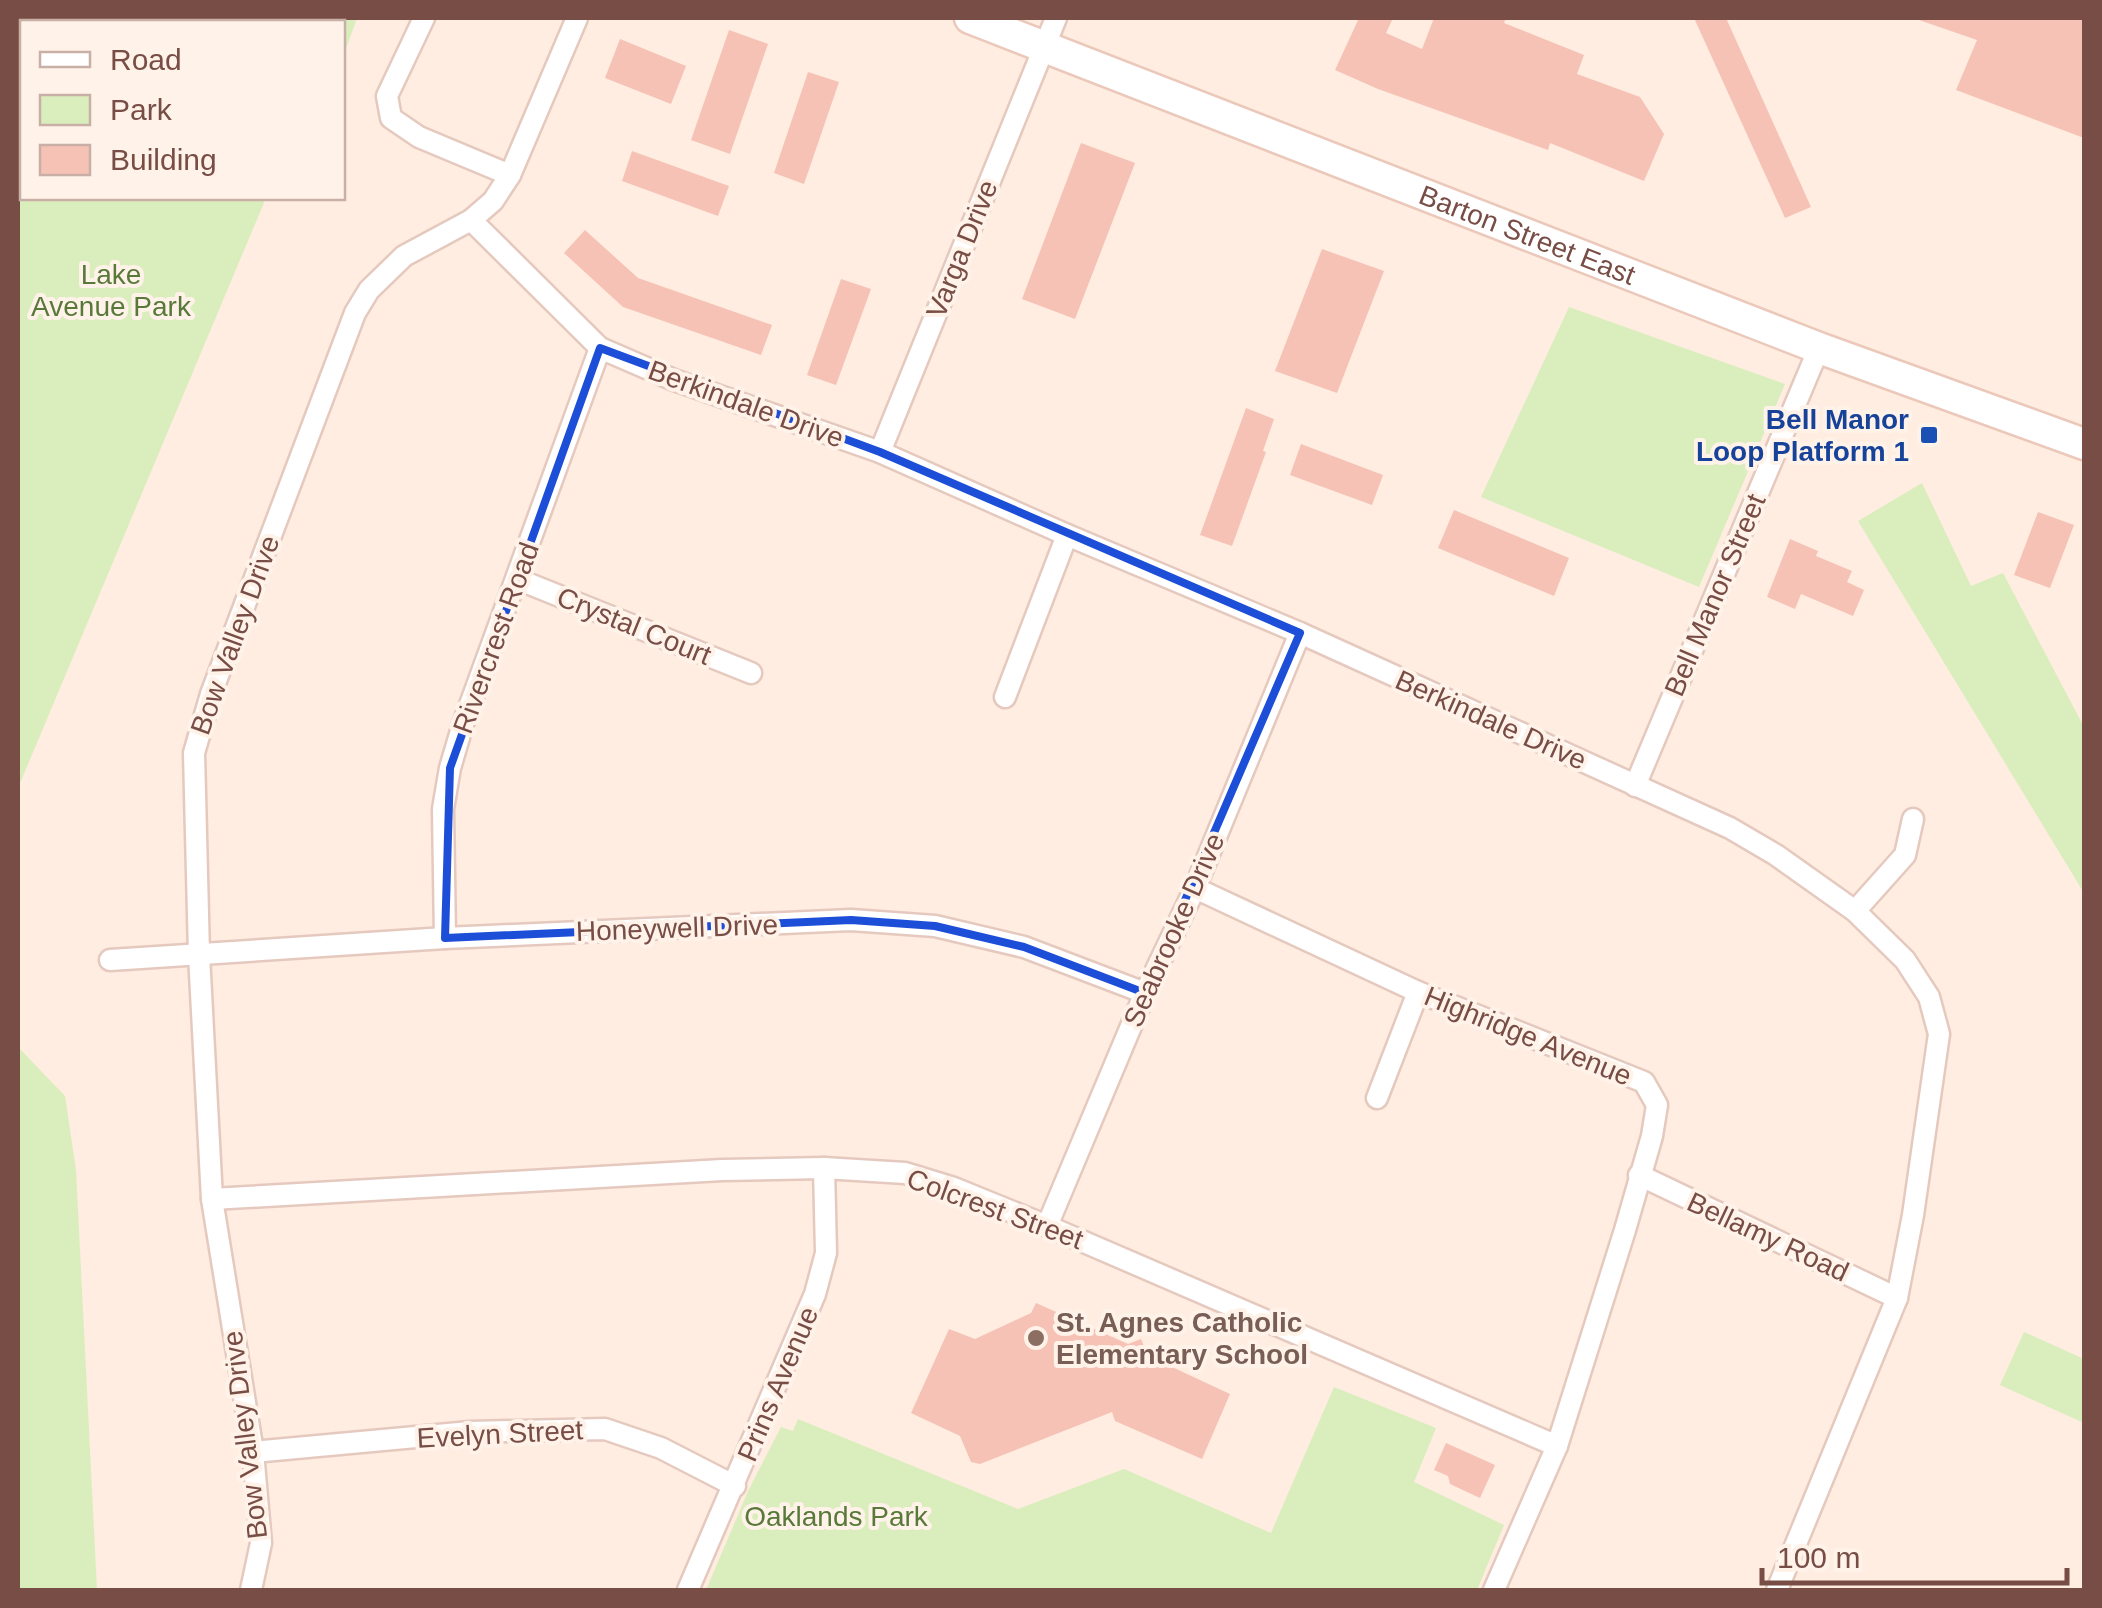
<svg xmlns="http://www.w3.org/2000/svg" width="2102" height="1608" font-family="Arial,sans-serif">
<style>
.green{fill:#daedbd}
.building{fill:#f6c2b5}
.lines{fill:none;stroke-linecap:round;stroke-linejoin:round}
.street-casing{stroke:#e5c9be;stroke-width:25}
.secondary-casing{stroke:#ebc8ba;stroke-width:35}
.street{stroke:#fff;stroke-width:20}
.secondary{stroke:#fff;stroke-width:30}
.marked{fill:none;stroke:#1d4ed8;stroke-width:8;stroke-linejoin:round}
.transit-dot{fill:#1a4fb4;stroke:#fff2e8;stroke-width:4}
.education-dot{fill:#8d6e63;stroke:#fff2e8;stroke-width:4}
.labels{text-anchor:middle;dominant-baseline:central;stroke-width:8;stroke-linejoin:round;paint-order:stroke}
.street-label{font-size:28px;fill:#774d45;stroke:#fff2e8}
.park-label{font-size:28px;fill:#58793a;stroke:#fff2e8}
.transit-label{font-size:28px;font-weight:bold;fill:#164399;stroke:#fff2e8;text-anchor:end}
.education-label{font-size:28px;font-weight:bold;fill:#785e54;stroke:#fff2e8;text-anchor:start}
</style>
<rect width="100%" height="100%" fill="#feede0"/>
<!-- green -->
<g class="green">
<path d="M18,18H357L343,57L342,22H22V198H266L18,788Z"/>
<path d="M1569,307L1785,384L1699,587L1481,497Z"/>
<path d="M1922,483L1971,586L2003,573L2084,727V893L1858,521Z"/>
<path d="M18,1047L65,1096L76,1170L97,1590H18Z"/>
<path d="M2024,1332L2084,1359V1423L2000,1385Z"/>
<path d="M1334,1387L1436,1428L1414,1482L1504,1525L1477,1590H706L749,1489L781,1427L793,1431L798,1419L1018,1509L1124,1469L1271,1533Z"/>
</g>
<!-- building -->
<g class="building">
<path d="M1359,18H1393L1386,33L1422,49L1434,18H1506L1504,23L1584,55L1577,74L1640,97L1664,134L1644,181L1550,143L1548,150L1378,89L1335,70Z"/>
<path d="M1694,18H1726L1811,207L1785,218Z"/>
<path d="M1919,18H2084V138L1956,90L1977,40L1919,20Z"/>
<path d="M729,30L768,44L730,154L691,140Z"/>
<path d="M620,39L686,66L671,104L605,78Z"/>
<path d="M808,72L839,82L804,184L774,173Z"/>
<path d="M1081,143L1135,163L1075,319L1022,299Z"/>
<path d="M632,151L729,186L718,216L622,181Z"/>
<path d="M585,230L638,278L772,325L761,355L623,307L564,253Z"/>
<path d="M1322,249L1384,271L1337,393L1275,371Z"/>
<path d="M841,279L871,289L836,385L807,375Z"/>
<path d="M1246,408L1274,419L1263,451L1266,452L1232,546L1200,535Z"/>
<path d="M1301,444L1383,475L1372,505L1290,475Z"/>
<path d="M1454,510L1569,558L1554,596L1438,548Z"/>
<path d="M2038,512L2074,525L2050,588L2014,575Z"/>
<path d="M1790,539L1818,551L1816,556L1852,571L1847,582L1864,590L1853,616L1801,594L1795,609L1767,597Z"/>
<path d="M1036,1303L1128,1344L1141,1339L1146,1351L1158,1357L1157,1360L1230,1394L1202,1459L1115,1421L1112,1412L980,1464L971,1462L960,1436L911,1413L949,1329L975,1339L1031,1313Z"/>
<path d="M1446,1443L1495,1465L1480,1498L1450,1484L1448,1476L1434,1470Z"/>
</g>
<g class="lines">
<defs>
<g id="street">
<path d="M424,18L387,96L391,118L419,137L510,175"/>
<path d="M471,220L600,348L674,380L880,452L1067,535L1300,633L1730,828L1776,855L1855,911L1905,960L1929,997L1939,1034L1913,1215L1897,1298L1777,1590"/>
<path d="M880,452L1056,18"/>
<path d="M517,579L751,673"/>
<path d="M1005,697L1067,535"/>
<path d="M1635,786L1819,348"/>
<path d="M1195,888L1418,992L1644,1082L1657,1105L1652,1136L1625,1230L1557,1446L1494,1590"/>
<path d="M1855,911L1905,855L1913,819"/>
<path d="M445,938L443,809L450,768L463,724L600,348"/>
<path d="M110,960L445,938L851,920L935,926L1024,947L1145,993"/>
<path d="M1377,1098L1418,992"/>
<path d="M1639,1175L1897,1298"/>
<path d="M212,1199L722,1170L824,1168L905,1173L954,1188L1047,1226L1557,1446"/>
<path d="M1047,1226L1145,993L1195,888L1300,633"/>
<path d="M253,1452L470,1432L605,1429L661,1448L735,1486"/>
<path d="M251,1590L261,1543L253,1452L212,1199L199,955L194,753L211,694L355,313L369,290L404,256L471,220L493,201L510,175L577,18"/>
<path d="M688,1590L815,1294L826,1253L824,1168"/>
</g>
<g id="secondary">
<path id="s1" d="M970,18L1819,348L2084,444"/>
</g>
</defs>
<!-- street casing -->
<use href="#street" class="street-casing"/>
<!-- secondary casing -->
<use href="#secondary" class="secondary-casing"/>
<!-- street -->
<use href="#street" class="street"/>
<!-- secondary -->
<use href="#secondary" class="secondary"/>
</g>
<!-- marked area -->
<path class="marked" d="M600,348L880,452L1300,633L1145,993L1024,947L935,926L851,920L445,938L450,768Z"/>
<!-- markers -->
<rect class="transit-dot" x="1919" y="425" width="20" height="20" rx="5"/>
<circle class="education-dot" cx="1036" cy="1338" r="10"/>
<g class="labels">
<!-- street labels -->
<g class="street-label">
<text stroke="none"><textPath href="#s1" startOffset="598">Barton Street East</textPath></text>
<text transform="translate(962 249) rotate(-68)">Varga Drive</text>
<text transform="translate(746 404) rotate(20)">Berkindale Drive</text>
<text transform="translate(1715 595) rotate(-67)">Bell Manor Street</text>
<text transform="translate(634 626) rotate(22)">Crystal Court</text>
<text transform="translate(235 635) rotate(-70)">Bow Valley Drive</text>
<text transform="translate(496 638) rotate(-70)">Rivercrest Road</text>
<text transform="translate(1491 720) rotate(24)">Berkindale Drive</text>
<text transform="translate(677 928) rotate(-2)">Honeywell Drive</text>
<text transform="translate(1174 930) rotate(-66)">Seabrooke Drive</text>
<text transform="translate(1528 1036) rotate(22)">Highridge Avenue</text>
<text transform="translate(995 1209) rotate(20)">Colcrest Street</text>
<text transform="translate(1768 1237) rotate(25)">Bellamy Road</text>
<text transform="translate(778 1384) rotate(-67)">Prins Avenue</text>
<text transform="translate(500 1434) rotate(-3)">Evelyn Street</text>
<text transform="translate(245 1435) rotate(-97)">Bow Valley Drive</text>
</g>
<!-- park labels -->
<g class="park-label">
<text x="111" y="274">Lake<tspan x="111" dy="32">Avenue Park</tspan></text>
<text x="836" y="1516">Oaklands Park</text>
</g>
<!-- transit labels -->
<g class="transit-label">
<text x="1909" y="419">Bell Manor<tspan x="1909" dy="32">Loop Platform 1</tspan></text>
</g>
<!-- education labels -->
<g class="education-label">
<text x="1056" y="1322">St. Agnes Catholic<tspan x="1056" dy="32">Elementary School</tspan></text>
</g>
</g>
<!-- border -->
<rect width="2102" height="1608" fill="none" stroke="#774d45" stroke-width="40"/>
<!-- legend -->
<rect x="20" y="20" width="325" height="180" fill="#fff2e8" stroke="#c9b0a7" stroke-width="2.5"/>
<rect x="40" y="52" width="50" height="15" fill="#ffffff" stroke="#c9b0a7" stroke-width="2.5"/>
<text x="110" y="70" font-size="30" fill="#774d45">Road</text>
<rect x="40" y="95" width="50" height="30" fill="#daedbd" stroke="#c9b0a7" stroke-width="2.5"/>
<text x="110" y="120" font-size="30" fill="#774d45">Park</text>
<rect x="40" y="145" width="50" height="30" fill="#f6c2b5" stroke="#c9b0a7" stroke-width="2.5"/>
<text x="110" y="170" font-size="30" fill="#774d45">Building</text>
<!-- scale -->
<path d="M1762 1568v15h305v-15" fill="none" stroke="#774d45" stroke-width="5"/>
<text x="1777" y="1568" font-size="30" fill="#774d45" stroke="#fff2e8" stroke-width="8" paint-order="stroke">100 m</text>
</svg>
